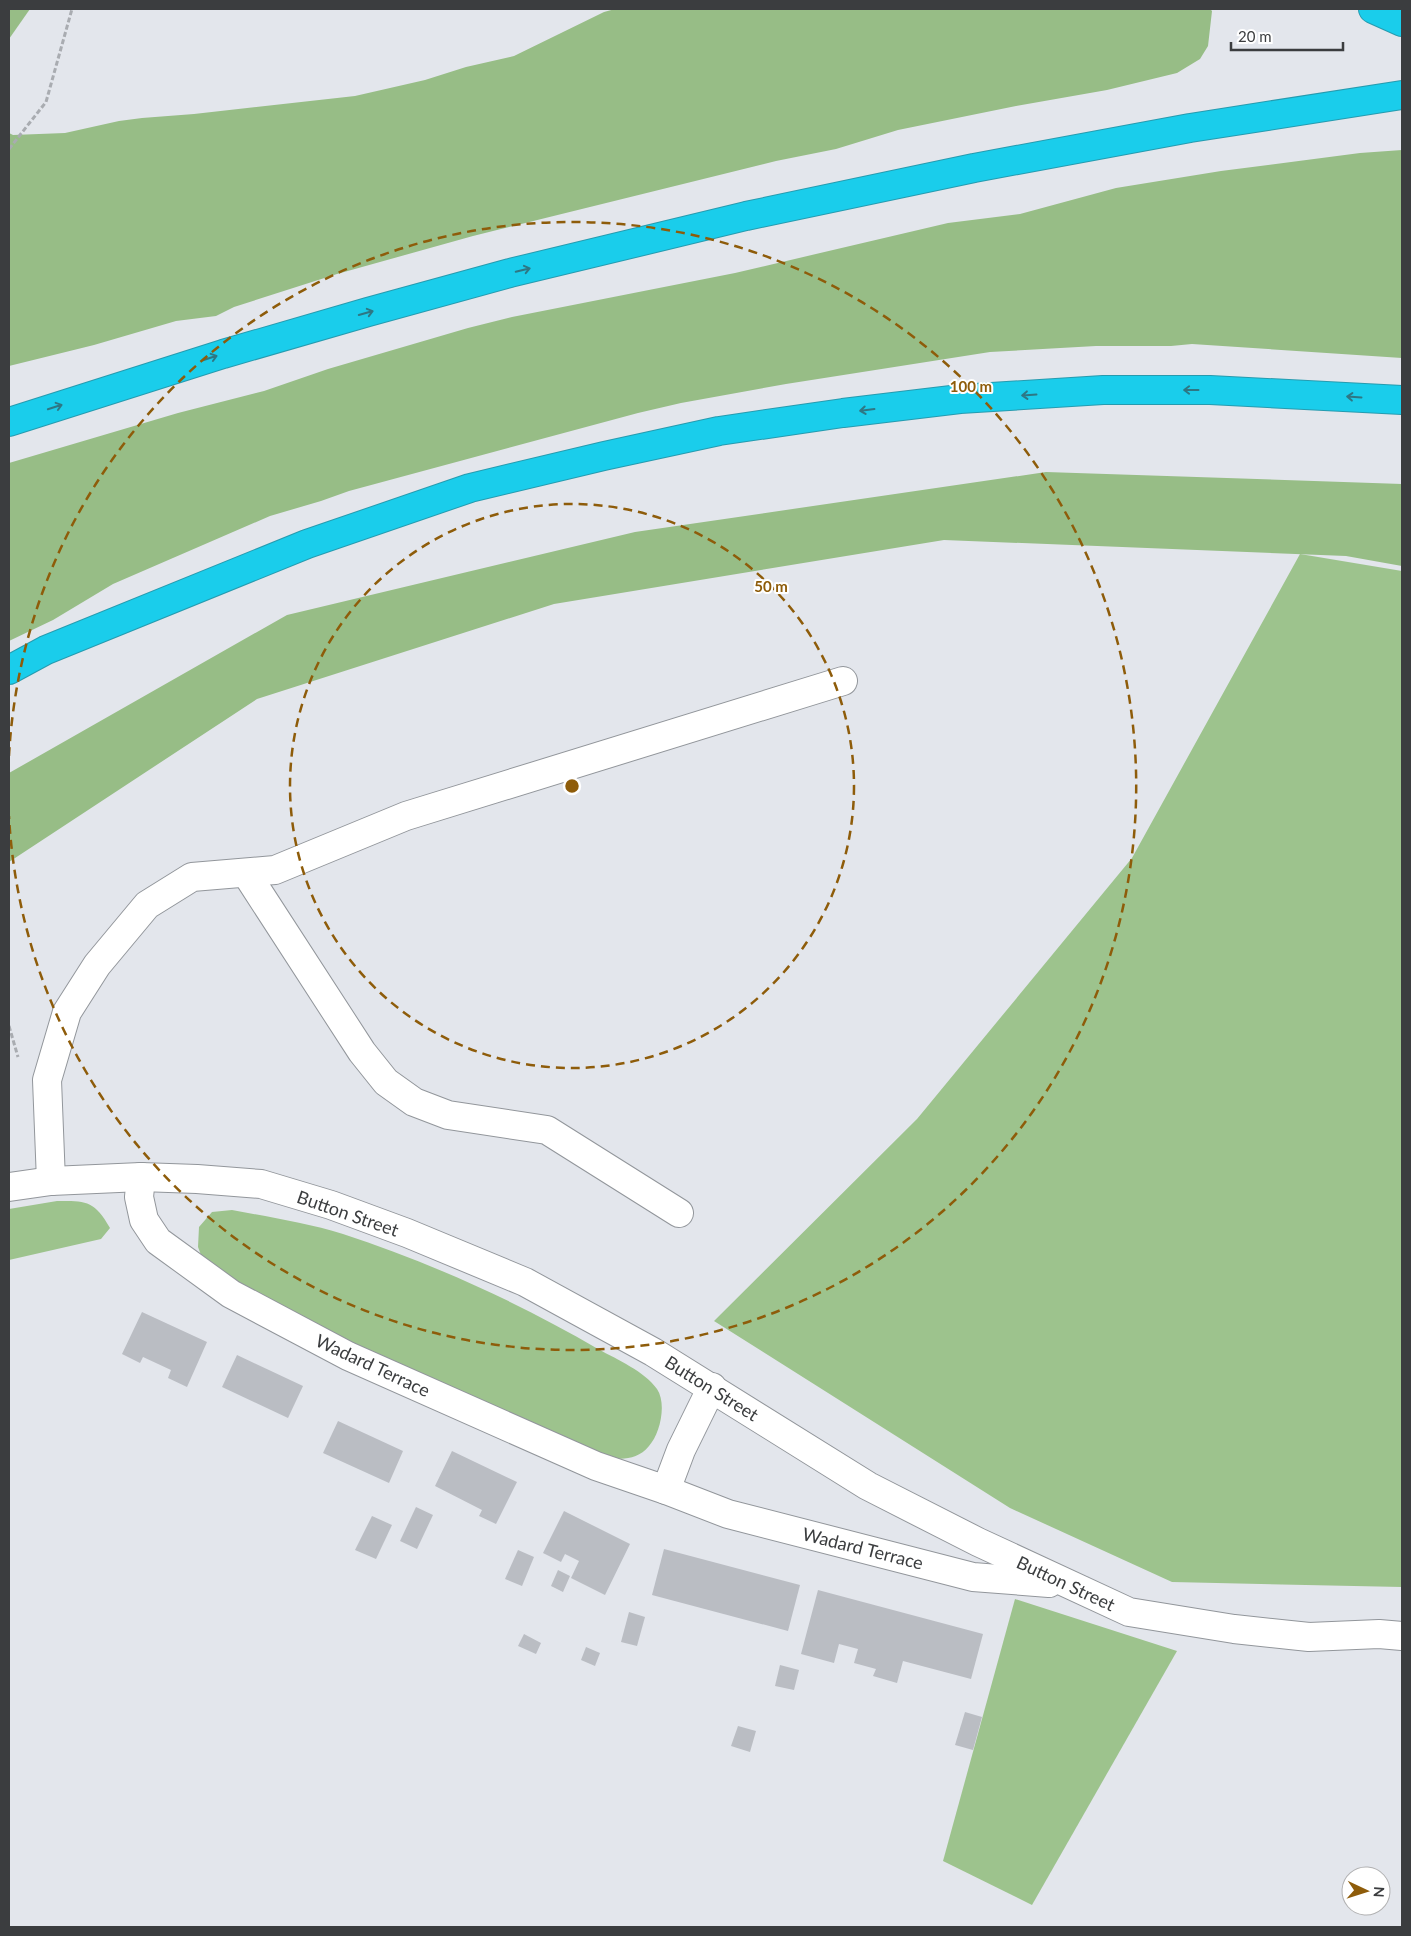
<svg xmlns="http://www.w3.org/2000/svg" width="1411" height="1936" font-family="Lato,sans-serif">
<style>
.green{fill:#9dc38d}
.forest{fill:#97bd86}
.building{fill:#babdc3}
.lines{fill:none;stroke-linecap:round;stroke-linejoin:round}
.minor-casing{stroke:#92969b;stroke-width:30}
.highway-casing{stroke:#269baf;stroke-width:30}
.path{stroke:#a9acb1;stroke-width:3;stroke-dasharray:5 2.5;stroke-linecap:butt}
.minor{stroke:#fff;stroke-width:28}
.highway{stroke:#1acdeb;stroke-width:28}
.oneway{stroke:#2e7784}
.ring{fill:none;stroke:#8e5c0a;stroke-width:2.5;stroke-dasharray:9 6}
.labels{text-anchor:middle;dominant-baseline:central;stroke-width:4;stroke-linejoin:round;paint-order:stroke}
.street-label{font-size:18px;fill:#3b3d3f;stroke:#fff}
.centre{fill:#8e5c0a;stroke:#fff;stroke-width:2.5}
.ring-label{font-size:15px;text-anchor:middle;font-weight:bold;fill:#8e5c0a;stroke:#fff;stroke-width:4;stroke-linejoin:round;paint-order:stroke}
</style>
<rect width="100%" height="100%" fill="#e3e6ec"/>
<!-- green -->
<g class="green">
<path d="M1300,554L1402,571V1587L1172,1582L1010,1508L714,1321L917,1119L1132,858Z"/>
<path d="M57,1201C86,1201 94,1200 110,1228L101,1239L9,1260V1209Z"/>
<path d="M232,1210C269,1217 307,1223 343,1234C429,1262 520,1303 598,1349C618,1360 644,1371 657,1389C667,1404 660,1434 649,1446C635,1463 616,1459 597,1456L262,1301L204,1263L198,1247L199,1227L212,1212Z"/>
<path d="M1015,1599L1177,1651L1032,1905L943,1861Z"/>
</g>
<!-- forest -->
<g class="forest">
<path d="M9,9H30L9,39Z"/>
<path d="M615,9H1210L1212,11L1208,46L1200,59L1177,73L1107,90L1016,106L898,130L836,149L776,161L473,236L337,274L234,307L216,316L176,321L94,345L9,366V133L13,135L65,133L119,121L142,118L194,114L355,96L425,80L466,67L514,56L604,12Z"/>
<path d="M1402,150V358L1192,344L1171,346H1096L990,352L786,384L681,403L638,413L349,491L321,501L270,516L113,584L53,620L9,641V463L178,413L264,391L328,369L468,328L512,317L735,273L948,223L1020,214L1116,188L1221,171L1360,153Z"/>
<path d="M1046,472L1402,484V566L1346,556L944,540L554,604L257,699L9,862V773L287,615L635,532Z"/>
</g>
<!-- building -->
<g class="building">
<path d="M142,1312L207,1342L187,1387L168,1378L171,1370L143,1357L140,1363L122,1354Z"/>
<path d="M237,1355L303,1386L288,1418L222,1387Z"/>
<path d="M338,1421L403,1451L389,1483L323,1453Z"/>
<path d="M452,1451L517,1482L496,1524L479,1516L482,1510L435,1486Z"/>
<path d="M416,1507L433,1515L417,1549L400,1541Z"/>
<path d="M564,1511L630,1544L605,1595L571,1578L579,1561L565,1554L561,1562L543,1553Z"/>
<path d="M372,1516L392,1525L376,1559L355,1550Z"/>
<path d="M664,1549L800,1585L788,1631L652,1595Z"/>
<path d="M518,1550L534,1557L522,1586L505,1579Z"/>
<path d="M558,1570L570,1576L563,1592L551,1586Z"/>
<path d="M818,1590L983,1634L971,1679L903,1661L897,1683L873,1676L876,1669L854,1663L858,1649L839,1644L834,1663L801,1654Z"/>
<path d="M629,1612L645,1617L637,1646L621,1642Z"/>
<path d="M524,1634L541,1643L536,1654L518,1646Z"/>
<path d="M586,1647L600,1653L595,1666L581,1660Z"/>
<path d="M780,1665L799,1670L794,1690L775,1686Z"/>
<path d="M965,1712L982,1717L973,1750L955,1745Z"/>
<path d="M738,1726L756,1731L750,1752L731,1746Z"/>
</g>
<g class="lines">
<defs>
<g id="minor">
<path d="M246,873L362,1052L386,1082L414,1102L448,1115L547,1130L679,1213"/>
<path d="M141,1177L139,1197L144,1220L158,1241L231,1294L348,1356L596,1466L666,1490L681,1450L712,1387"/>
<path d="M51,1181L47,1080L67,1012L97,965L147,905L192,877L275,870L406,816L843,681"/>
<path d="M9,1187L51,1181L141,1177L197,1179L261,1184L331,1205L407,1233L525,1282L653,1352L868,1486L978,1542L1129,1612L1234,1629L1309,1637L1379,1634L1402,1636"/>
<path d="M666,1490L728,1514L973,1577L1049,1583"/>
</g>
<g id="highway">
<path d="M1373,9L1402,22"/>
<path d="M9,422L223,354L368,312L510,273L746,216L974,168L1190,128L1402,95"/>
<path d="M9,670L46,650L307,544L470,488L604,456L719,431L843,413L960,399L1103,390H1210L1402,400"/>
</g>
</defs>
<!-- minor casing -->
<use href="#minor" class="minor-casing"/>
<!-- highway casing -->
<use href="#highway" class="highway-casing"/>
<!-- path -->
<g class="path">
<path d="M9,149L46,102L72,9"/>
<path d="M9,1026L18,1057"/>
</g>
<!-- minor -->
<use href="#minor" class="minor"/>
<!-- highway -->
<use href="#highway" class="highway"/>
</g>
<!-- one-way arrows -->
<defs><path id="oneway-shaft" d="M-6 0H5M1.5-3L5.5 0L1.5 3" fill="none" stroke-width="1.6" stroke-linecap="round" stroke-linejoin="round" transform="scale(1.25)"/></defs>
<g class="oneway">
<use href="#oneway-shaft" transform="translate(523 270) rotate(-14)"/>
<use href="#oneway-shaft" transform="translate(366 313) rotate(-16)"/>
<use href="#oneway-shaft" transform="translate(210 358) rotate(-18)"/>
<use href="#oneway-shaft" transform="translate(1191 390) rotate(180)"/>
<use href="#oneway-shaft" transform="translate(1029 395) rotate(176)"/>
<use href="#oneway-shaft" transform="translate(1354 397) rotate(-176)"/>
<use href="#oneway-shaft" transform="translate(55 407) rotate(-18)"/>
<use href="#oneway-shaft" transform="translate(867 410) rotate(173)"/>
</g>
<!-- distance rings -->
<g class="ring">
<circle cx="572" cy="786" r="282"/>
<path d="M9 756A564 564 0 1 1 9 816"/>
</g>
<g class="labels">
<!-- street labels -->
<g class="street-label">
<text transform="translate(348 1213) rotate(19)">Button Street</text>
<text transform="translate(373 1365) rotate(25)">Wadard Terrace</text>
<text transform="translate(712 1388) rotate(32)">Button Street</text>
<text transform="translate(863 1548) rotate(14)">Wadard Terrace</text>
<text transform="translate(1066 1583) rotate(25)">Button Street</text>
</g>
</g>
<circle cx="572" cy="786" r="8" class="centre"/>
<g class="ring-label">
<text x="971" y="392">100 m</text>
<text x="771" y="592">50 m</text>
</g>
<!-- border -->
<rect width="1411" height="1936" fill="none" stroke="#3b3d3f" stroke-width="20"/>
<!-- north arrow -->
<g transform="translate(1366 1891) rotate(94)"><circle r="24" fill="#ffffff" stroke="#b1b1b2"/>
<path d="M0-4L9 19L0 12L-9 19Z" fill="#8e5c0a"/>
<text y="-8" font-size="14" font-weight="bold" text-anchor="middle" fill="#3b3d3f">N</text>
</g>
<!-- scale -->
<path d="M1231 42v8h112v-8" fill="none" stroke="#3b3d3f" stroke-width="2.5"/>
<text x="1238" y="42" font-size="15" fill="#3b3d3f" stroke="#ffffff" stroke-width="4" paint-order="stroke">20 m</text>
</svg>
